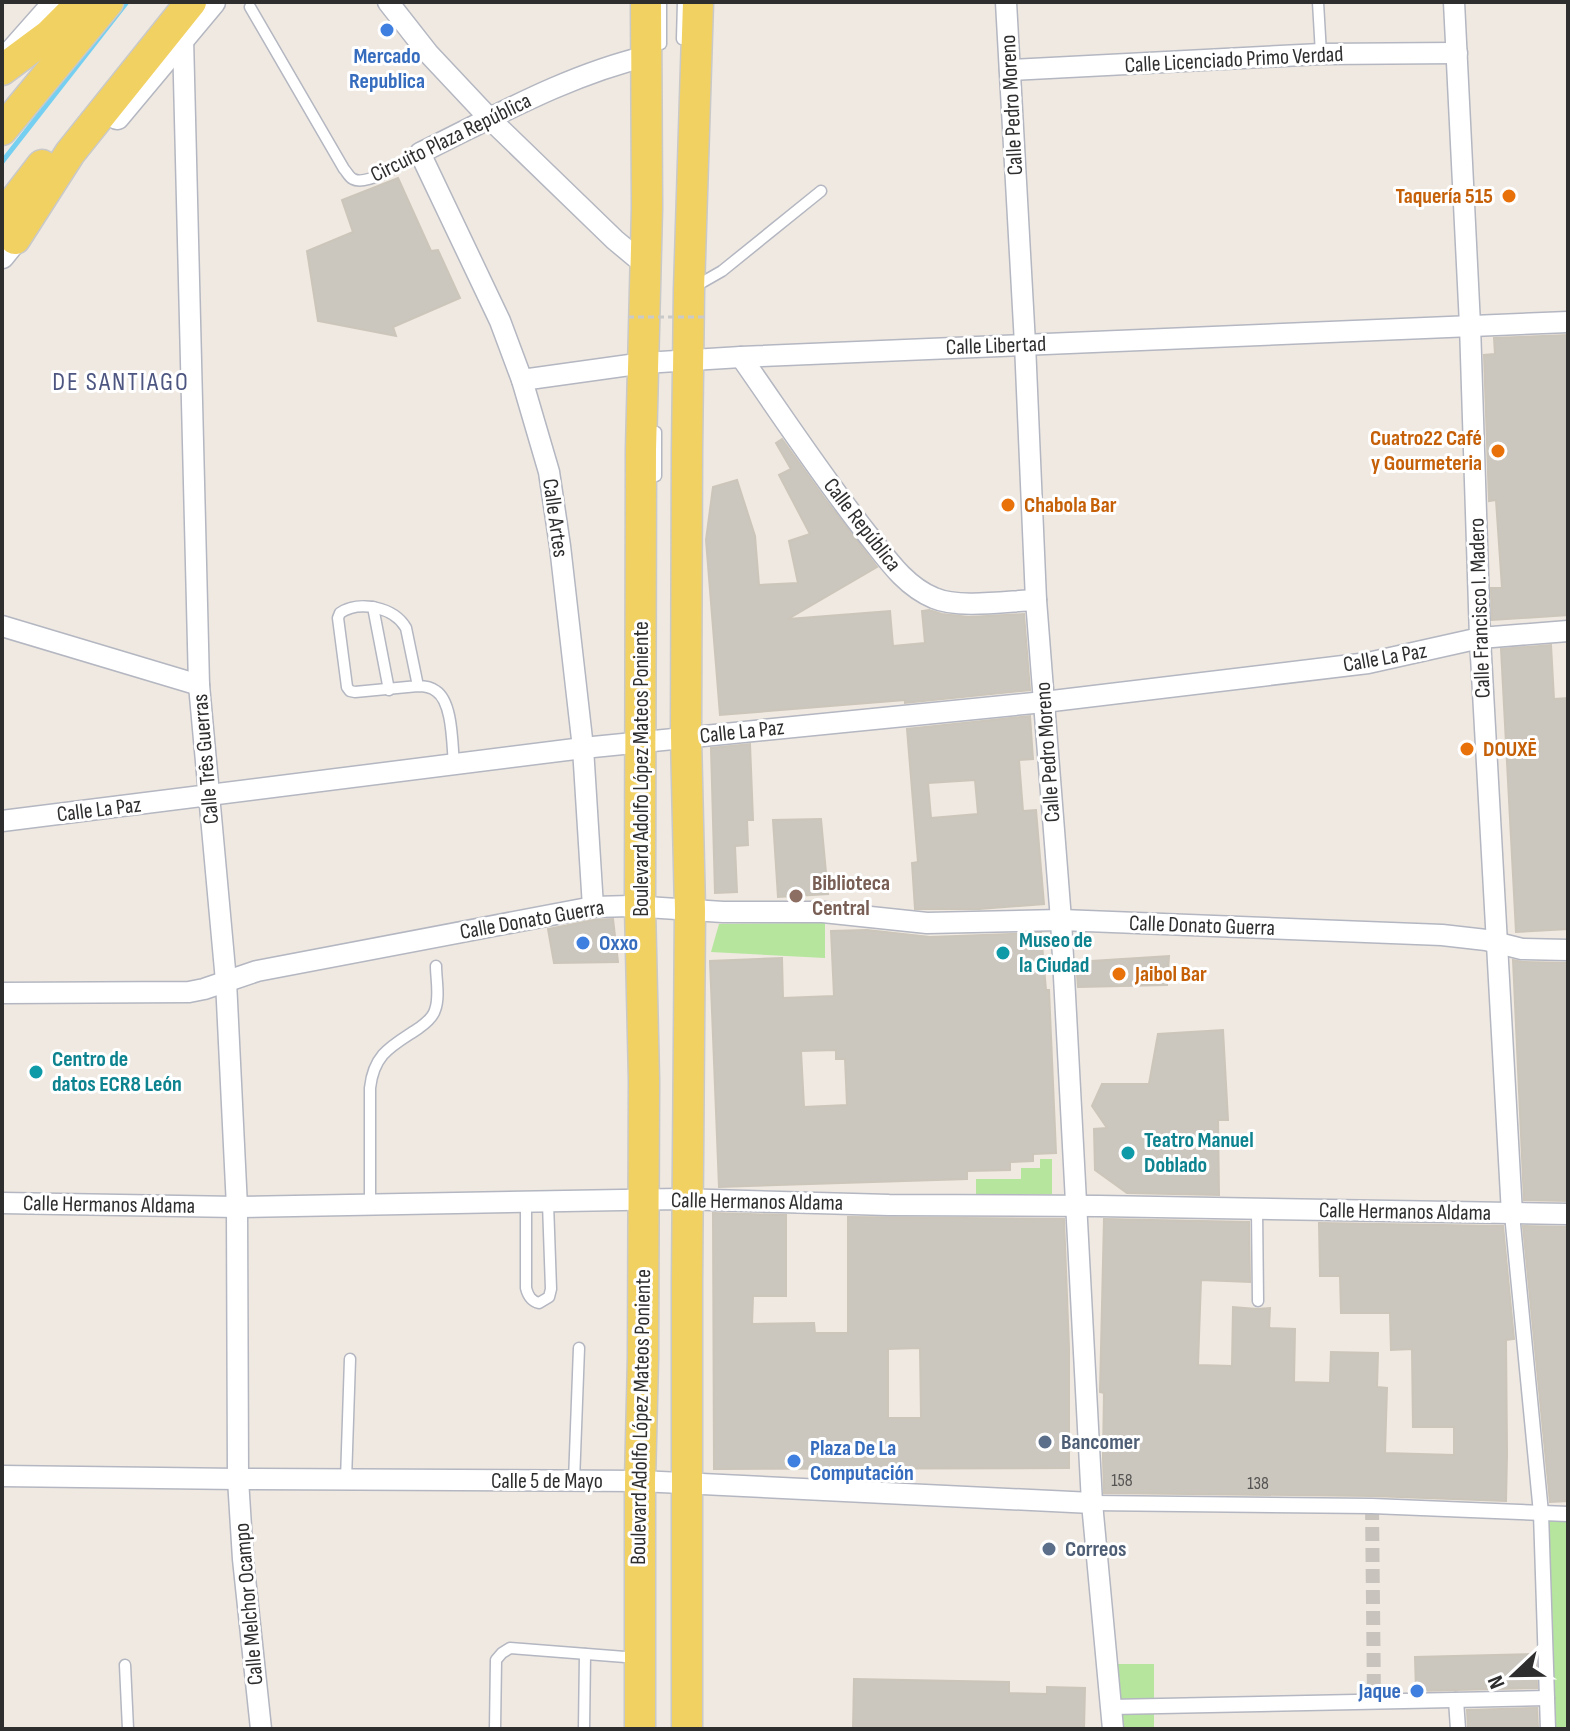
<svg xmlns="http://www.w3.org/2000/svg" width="1570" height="1731" font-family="'Sofia Sans Condensed',sans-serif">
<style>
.green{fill:#b6e59e}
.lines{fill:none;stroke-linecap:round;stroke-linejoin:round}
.stream{stroke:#75cff0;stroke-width:5}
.building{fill:#cbc7bf;stroke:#cbc5ba;stroke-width:2;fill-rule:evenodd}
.pedestrian-tunnel{stroke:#c8c4bd;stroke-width:14;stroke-dasharray:14 7;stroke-linecap:butt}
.service-casing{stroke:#b4b7c1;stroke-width:13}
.pedestrian-casing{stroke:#b4b7c1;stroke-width:17}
.minor-casing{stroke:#b4b7c1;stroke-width:23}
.tertiary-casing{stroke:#b4b7c1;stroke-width:27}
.primary-casing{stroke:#c9c9c9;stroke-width:33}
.service{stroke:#fff;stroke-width:10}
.pedestrian{stroke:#fff;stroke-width:14}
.minor{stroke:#fff;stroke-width:20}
.tertiary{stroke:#fff;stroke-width:24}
.primary{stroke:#f2d163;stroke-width:30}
.path-bridge{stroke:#c9c9c9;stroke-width:3;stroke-dasharray:6 4;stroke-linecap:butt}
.shop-dot{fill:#3f7fe0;stroke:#fff;stroke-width:3}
.food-dot{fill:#e8710a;stroke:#fff;stroke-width:3}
.education-dot{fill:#8d6e63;stroke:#fff;stroke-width:3}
.culture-dot{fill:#0f9aa8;stroke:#fff;stroke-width:3}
.service-dot{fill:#5c6f8a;stroke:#fff;stroke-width:3}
.labels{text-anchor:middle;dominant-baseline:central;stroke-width:6;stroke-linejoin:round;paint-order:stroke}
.number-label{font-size:18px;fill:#555452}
.shop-label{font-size:22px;font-weight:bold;fill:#366cbe;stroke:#fff;text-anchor:start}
.street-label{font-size:22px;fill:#2e2e2e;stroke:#fff}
.food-label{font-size:22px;font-weight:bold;fill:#c56008;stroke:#fff;text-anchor:start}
.education-label{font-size:22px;font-weight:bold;fill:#785e54;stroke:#fff;text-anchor:start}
.culture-label{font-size:22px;font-weight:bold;fill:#0d838f;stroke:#fff;text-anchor:start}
.service-label{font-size:22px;font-weight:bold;fill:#4e5e75;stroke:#fff;text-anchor:start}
.quarter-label{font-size:26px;letter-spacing:2px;fill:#4d5680;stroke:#fff}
</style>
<rect width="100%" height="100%" fill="#efe9e1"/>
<!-- green -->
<g class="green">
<path d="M825,923V958L711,952L719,924Z"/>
<path d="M1040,1159H1052V1194H976V1179H1021V1168H1040Z"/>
<path d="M1547,1520H1568V1729H1556Z"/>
<path d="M1115,1664H1154V1729H1119Z"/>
</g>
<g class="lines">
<!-- stream -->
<path class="stream" d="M2,162L127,2"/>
</g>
<!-- building -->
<g class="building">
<path d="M398,178L431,251L438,250L460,298L393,327L396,336L318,321L307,251L353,232L342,200Z"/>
<path d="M1568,335V615L1492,620L1491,588H1502L1496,500L1489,501L1484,355L1495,354L1494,338Z"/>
<path d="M782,439L825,499L877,567L788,619L890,611L893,646L925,643L922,611L929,610L942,614L969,617L1024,614L1030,690L905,703V700L720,715L706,540L713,487L737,480L755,536L759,585L798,583L789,541L810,534L779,475L791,469L776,443Z"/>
<path d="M1551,645L1554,699L1568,698V929L1516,932L1501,649Z"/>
<path d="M1030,716L1033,759L1019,760L1023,811L1036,810L1044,904L979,909H915L912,863L918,862L907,729ZM975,780L978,814L931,818L928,783Z"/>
<path d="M750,744L753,820H747L748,845L735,846L737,892L715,893L711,748Z"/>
<path d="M821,819L828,894L778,897L773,820Z"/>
<path d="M613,919L618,962L554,963L548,929L594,920Z"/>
<path d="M867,930L930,937L1041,933L1046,990H1049L1056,1153L1033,1154V1161L1010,1162V1170L967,1171V1179L719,1187L710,961L782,958L783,998L834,996L831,931ZM836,1050V1059H845L847,1105L804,1107L801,1051Z"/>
<path d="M1169,956L1167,985L1078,987L1076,962Z"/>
<path d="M1513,960L1522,962L1568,963V1201L1524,1200Z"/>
<path d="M1223,1030L1228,1120H1218L1219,1195L1127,1193L1095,1170L1094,1129L1107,1128L1092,1106L1102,1084H1149L1158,1034Z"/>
<path d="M713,1213L786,1215V1296H753L752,1324L814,1323L815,1333H848V1217L1064,1219L1069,1348V1468L714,1469ZM920,1348L921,1418H888V1349Z"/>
<path d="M1104,1219L1249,1222L1250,1282L1201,1280L1198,1365L1232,1366L1233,1307L1257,1309L1270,1308L1269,1328L1295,1329L1294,1382L1330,1383L1331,1352L1378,1353L1377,1387L1387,1388L1385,1453L1454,1455V1427H1413L1412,1349L1391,1350L1390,1313H1341L1340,1276H1320L1319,1223L1503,1226L1514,1339L1506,1340L1507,1454L1506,1501L1372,1496L1104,1493L1103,1458L1104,1393L1100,1392Z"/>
<path d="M1523,1226L1568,1227V1501L1550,1502Z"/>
<path d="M1536,1654L1537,1688L1416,1691L1415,1657Z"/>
<path d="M854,1679L1009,1682V1693L1047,1694V1687L1085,1688L1084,1729H853Z"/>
<path d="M1537,1708L1538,1729H1468L1467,1710Z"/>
</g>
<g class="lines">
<!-- pedestrian-tunnel -->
<path class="pedestrian-tunnel" d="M1372,1506L1374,1701"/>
<defs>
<g id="service">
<path d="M1318,2L1321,54"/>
<path d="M250,7L344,169C347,172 349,177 353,179C367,187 406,161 420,153"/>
<path d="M682,39L683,2"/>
<path d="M661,44V2"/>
<path d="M694,287L722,271L821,191"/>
<path d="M656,476V432"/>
<path d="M373,607L389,690"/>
<path d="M418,686L406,628C394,607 359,600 340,613L338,618L347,687L350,691L355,692L418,686C424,686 431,687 436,691C453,702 452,745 454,764"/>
<path d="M526,1203V1288C528,1296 531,1301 539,1303L549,1297L551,1289L548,1203"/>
<path d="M370,1206V1088C374,1053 392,1046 419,1028C426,1023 433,1017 435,1010C440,997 436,979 436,966"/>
<path d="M1257,1210L1258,1301"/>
<path d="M346,1480L350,1359"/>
<path d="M574,1481L579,1348"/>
<path d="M125,1665L128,1729"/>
<path d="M495,1729L496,1660L502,1653L510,1648L638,1658"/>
<path d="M584,1729L585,1654"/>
</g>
<g id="pedestrian">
<path d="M1512,1214L1541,1513L1548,1729"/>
<path d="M1092,1503L1372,1506L1568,1514"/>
<path d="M1456,1700L1458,1729"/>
<path d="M1111,1707L1547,1698"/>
</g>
<g id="minor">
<path d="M388,2L428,53L490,119L615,240L645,265"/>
<path d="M1006,2L1025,344L1036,600L1061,920L1092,1503L1113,1729"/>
<path d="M1454,2L1470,325L1480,638L1512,1214"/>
<path d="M183,38L199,685L226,981L237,1207L238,1479L243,1559L261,1729"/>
<path d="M1010,70L1321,54L1457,53"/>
<path d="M741,357C783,417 823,478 868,535C887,559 905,586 934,598C959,609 1008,601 1036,600"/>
<path d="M522,380L644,363L741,357L1568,322"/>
<path d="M2,626L199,685"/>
<path d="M2,821L583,748L1044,702L1368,663L1480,638L1568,631"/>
<path d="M593,907L583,748L560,546L549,472L522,380L500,321L420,153C494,117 567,75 648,56"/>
<path d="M2,993L189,992L204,989L257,971L593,907L631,906L723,912H823L927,923L1061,920L1442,935L1486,940L1522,949L1568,950"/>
<path d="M2,1203L237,1207L678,1199L889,1205L1099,1206L1568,1214"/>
<path d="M2,1476L238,1479L640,1481L1092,1503"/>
</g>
<g id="tertiary">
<path d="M10,54L56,2"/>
<path d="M117,117L213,2"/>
<path d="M2,256L27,225"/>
</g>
<g id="primary">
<path d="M2,70L49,35L82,2"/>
<path d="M2,130L108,2"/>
<path d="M2,217L42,165"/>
<path d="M15,239L70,153L191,2"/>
<path d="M640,1729V1481L643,1358L644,1080L640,907L641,450L647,208L646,2"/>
<path d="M687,1729V1283L690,910L686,737L687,451L689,290L698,2"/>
</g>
</defs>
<!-- service casing -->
<use href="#service" class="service-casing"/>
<!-- pedestrian casing -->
<use href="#pedestrian" class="pedestrian-casing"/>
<!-- minor casing -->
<use href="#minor" class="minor-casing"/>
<!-- tertiary casing -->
<use href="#tertiary" class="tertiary-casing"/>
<!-- primary casing -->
<use href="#primary" class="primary-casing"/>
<!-- service -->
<use href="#service" class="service"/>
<!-- pedestrian -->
<use href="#pedestrian" class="pedestrian"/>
<!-- minor -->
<use href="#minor" class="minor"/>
<!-- tertiary -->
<use href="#tertiary" class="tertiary"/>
<!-- primary -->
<use href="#primary" class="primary"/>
<!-- path-bridge -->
<path class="path-bridge" d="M628,317H705"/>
</g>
<!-- markers -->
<g class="shop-dot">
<circle cx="387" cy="30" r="8"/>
<circle cx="583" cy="943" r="8"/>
<circle cx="794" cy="1461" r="8"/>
<circle cx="1417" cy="1691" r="8"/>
</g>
<g class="food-dot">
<circle cx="1509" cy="196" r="8"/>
<circle cx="1498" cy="451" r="8"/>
<circle cx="1008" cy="505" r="8"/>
<circle cx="1467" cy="749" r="8"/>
<circle cx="1119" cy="974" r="8"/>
</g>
<circle class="education-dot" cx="796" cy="896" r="8"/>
<g class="culture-dot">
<circle cx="1003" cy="953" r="8"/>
<circle cx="36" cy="1072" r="8"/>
<circle cx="1128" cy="1153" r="8"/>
</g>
<g class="service-dot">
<circle cx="1045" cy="1442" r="8"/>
<circle cx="1049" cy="1549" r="8"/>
</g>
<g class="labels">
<!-- number labels -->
<g class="number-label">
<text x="1122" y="1480">158</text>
<text x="1258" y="1483">138</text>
</g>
<!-- shop labels -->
<g class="shop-label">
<text x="387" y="56" text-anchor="middle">Mercado<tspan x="387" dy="25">Republica</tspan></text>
<text x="599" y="943">Oxxo</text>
<text x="810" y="1448">Plaza De La<tspan x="810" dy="25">Computación</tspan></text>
<text x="1401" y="1691" text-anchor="end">Jaque</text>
</g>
<!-- street labels -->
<g class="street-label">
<text transform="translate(1234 60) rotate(-3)">Calle Licenciado Primo Verdad</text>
<text transform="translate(1012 105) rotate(-93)">Calle Pedro Moreno</text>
<text transform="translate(451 138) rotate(-26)">Circuito Plaza República</text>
<text transform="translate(996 346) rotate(-2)">Calle Libertad</text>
<text transform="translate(555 518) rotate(82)">Calle Artes</text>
<text transform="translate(862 525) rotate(52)">Calle República</text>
<text transform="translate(1480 608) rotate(-92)">Calle Francisco I. Madero</text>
<text transform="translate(1385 658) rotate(-10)">Calle La Paz</text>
<text transform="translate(742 732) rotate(-6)">Calle La Paz</text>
<text transform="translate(1048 752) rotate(-94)">Calle Pedro Moreno</text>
<text transform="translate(206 759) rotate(-95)">Calle Três Guerras</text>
<text transform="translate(641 769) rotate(-90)">Boulevard Adolfo López Mateos Poniente</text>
<text transform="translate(99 810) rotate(-7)">Calle La Paz</text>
<text transform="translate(532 920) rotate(-10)">Calle Donato Guerra</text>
<text transform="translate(1202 926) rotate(2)">Calle Donato Guerra</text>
<text transform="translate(757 1202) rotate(1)">Calle Hermanos Aldama</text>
<text transform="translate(109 1205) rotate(1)">Calle Hermanos Aldama</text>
<text transform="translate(1405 1212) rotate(1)">Calle Hermanos Aldama</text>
<text transform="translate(641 1417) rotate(-89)">Boulevard Adolfo López Mateos Poniente</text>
<text x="547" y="1481">Calle 5 de Mayo</text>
<text transform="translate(249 1604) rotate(-95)">Calle Melchor Ocampo</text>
</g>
<!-- food labels -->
<g class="food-label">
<text x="1493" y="196" text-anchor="end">Taquería 515</text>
<text x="1482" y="438" text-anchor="end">Cuatro22 Café<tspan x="1482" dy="25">y Gourmeteria</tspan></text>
<text x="1024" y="505">Chabola Bar</text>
<text x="1483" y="749">DOUXĒ</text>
<text x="1135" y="974">Jaibol Bar</text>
</g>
<!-- education labels -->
<g class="education-label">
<text x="812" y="883">Biblioteca<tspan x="812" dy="25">Central</tspan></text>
</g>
<!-- culture labels -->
<g class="culture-label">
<text x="1019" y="940">Museo de<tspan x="1019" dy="25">la Ciudad</tspan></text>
<text x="52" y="1059">Centro de<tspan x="52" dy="25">datos ECR8 León</tspan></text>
<text x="1144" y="1140">Teatro Manuel<tspan x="1144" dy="25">Doblado</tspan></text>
</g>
<!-- service labels -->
<g class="service-label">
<text x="1061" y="1442">Bancomer</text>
<text x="1065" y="1549">Correos</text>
</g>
<!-- quarter labels -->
<g class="quarter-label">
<text x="121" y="382">DE SANTIAGO</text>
</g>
</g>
<!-- border -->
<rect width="1570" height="1731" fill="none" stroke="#2e2e2e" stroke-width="8"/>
<!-- north arrow -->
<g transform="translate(1514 1675) rotate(248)" stroke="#ffffff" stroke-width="6" paint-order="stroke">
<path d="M0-6L14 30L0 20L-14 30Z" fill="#2e2e2e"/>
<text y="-12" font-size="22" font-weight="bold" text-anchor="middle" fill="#2e2e2e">N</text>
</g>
</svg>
